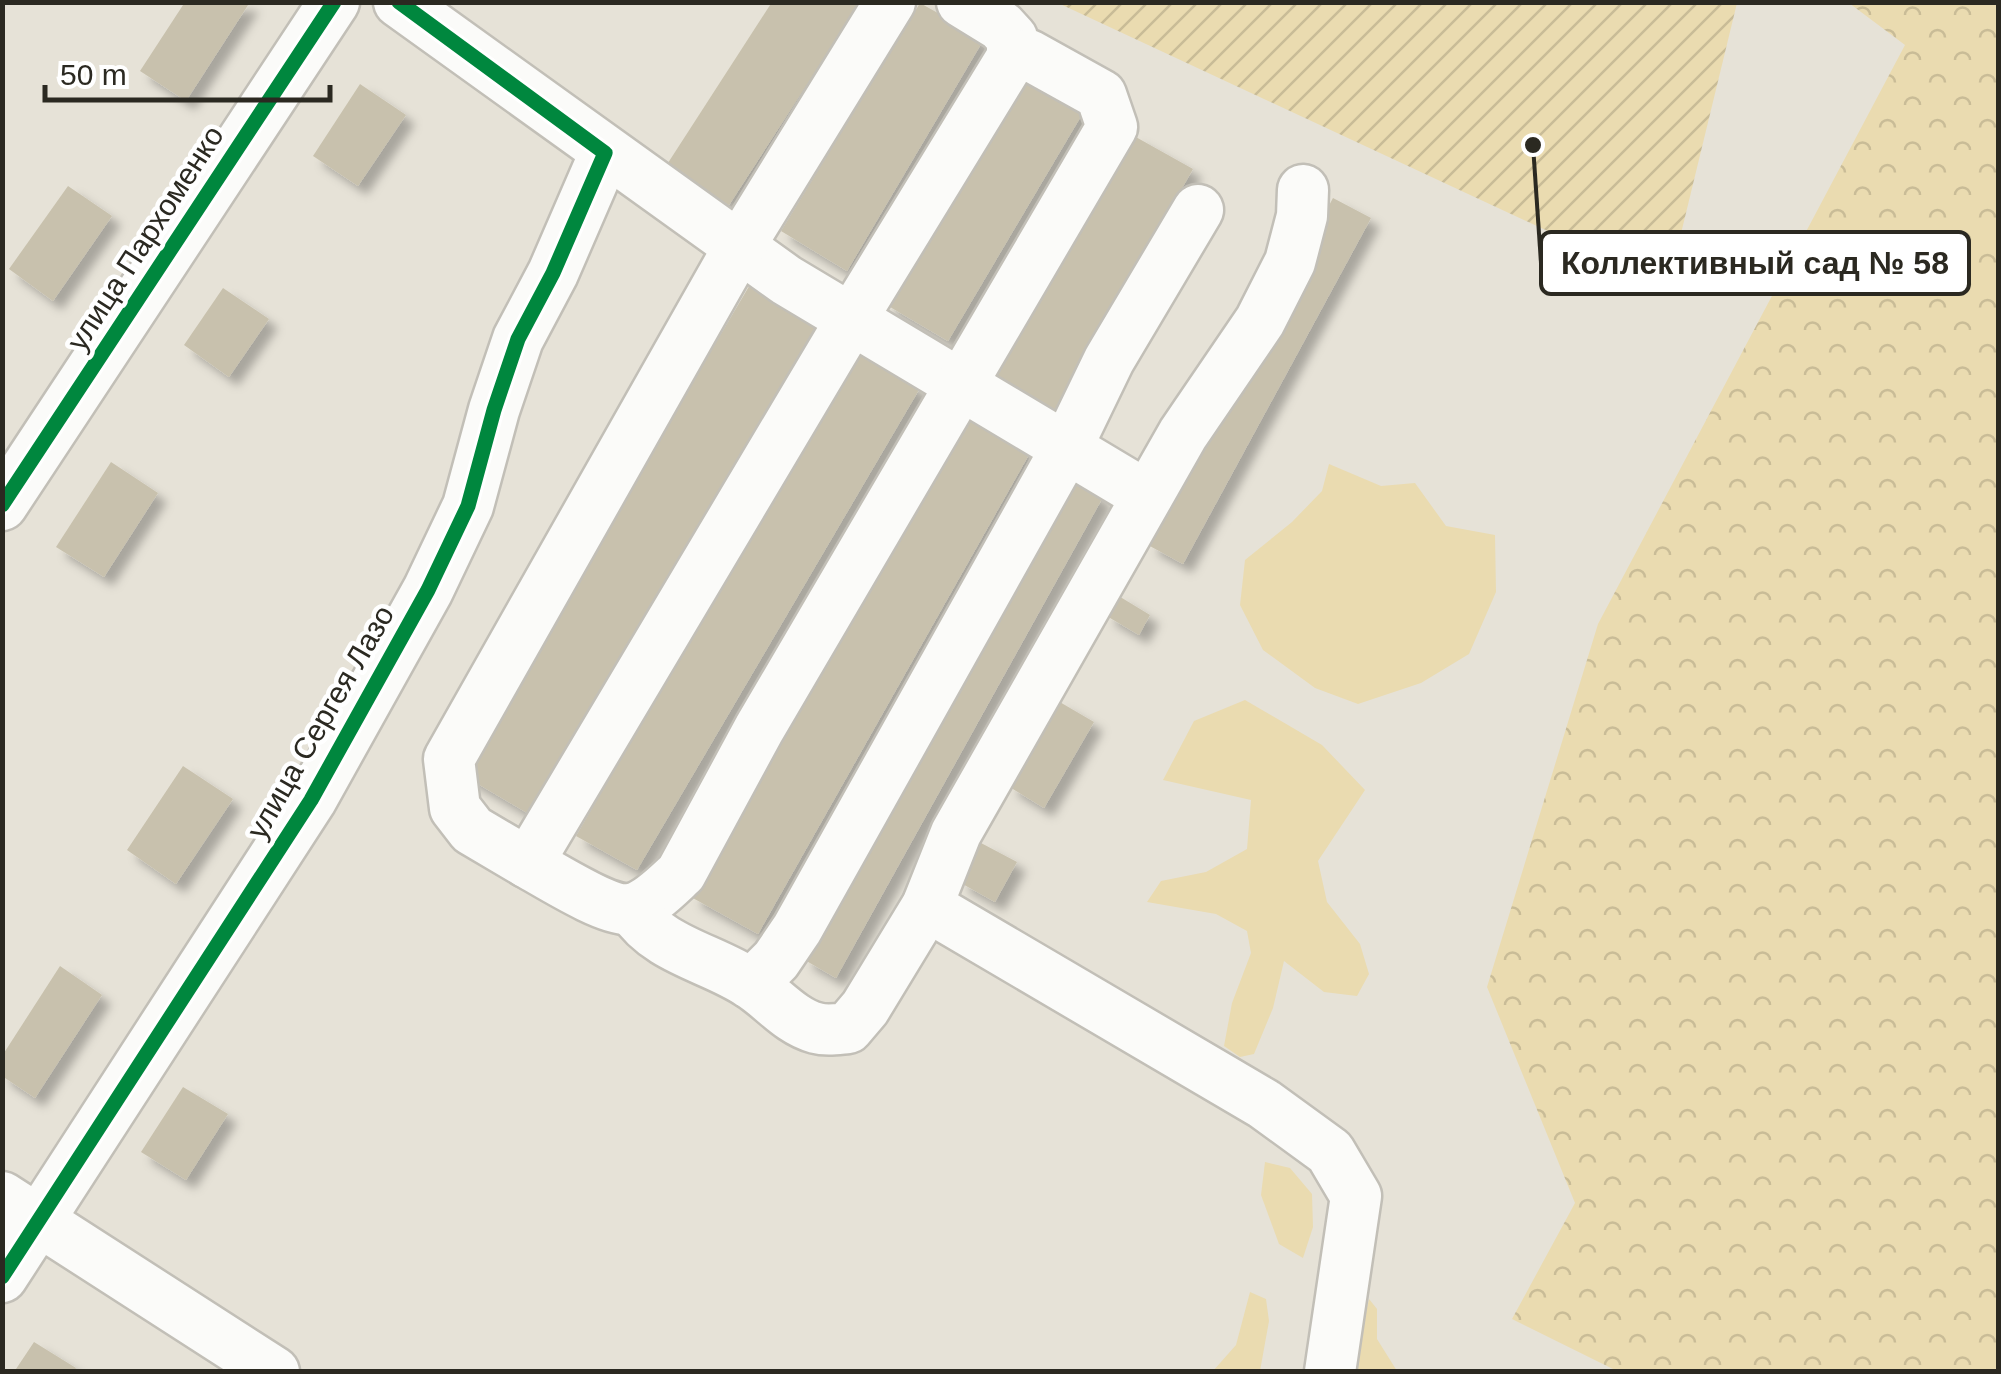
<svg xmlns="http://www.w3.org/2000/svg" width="2001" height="1374" font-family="Arial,sans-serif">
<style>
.grass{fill:#eadbb0}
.forest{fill:url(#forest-crowns)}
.garden{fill:url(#garden-furrows)}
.building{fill:#c8c1ad;filter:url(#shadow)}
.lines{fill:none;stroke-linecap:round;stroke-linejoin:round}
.minor-casing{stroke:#c2bfb7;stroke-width:55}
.minor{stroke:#fbfbf9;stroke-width:50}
.cycleway-casing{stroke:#fff;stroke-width:21}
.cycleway{stroke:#00873e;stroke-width:15}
.labels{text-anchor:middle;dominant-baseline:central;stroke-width:9;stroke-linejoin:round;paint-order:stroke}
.street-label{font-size:30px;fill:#2b2921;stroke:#fff}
.leader{fill:none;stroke:#2b2921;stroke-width:4}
.callout-dot{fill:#2b2921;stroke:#fff;stroke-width:4}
.callout{fill:#fff;stroke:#2b2921;stroke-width:4}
.callout-label{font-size:32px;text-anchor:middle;font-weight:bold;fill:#2b2921}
</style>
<defs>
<pattern id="forest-crowns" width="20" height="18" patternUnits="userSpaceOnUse" patternTransform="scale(2.5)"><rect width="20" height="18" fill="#eadbb0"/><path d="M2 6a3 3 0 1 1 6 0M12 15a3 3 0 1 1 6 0" fill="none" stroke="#c9bc97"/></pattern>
<pattern id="garden-furrows" width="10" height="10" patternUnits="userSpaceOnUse" patternTransform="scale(2.5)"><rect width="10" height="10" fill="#eadbb0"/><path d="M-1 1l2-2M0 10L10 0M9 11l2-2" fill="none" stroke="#c9bc97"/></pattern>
<filter id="shadow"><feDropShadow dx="9" dy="9" stdDeviation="5" flood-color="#0004"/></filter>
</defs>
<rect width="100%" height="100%" fill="#e6e2d7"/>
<!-- grass -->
<g class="grass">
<path d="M1329,464L1381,486L1415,483L1446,526L1495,535L1496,592L1469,654L1421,683L1358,704L1315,688L1263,650L1240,605L1245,560L1292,522L1322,491Z"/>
<path d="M1245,700L1322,745L1365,790L1318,861L1327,902L1360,944L1369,974L1357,996L1324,992L1284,961L1273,1008L1254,1054L1240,1057L1224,1046L1232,1003L1251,953L1247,931L1216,914L1147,902L1161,881L1206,872L1247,849L1251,800L1163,780L1194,721Z"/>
<path d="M1265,1162L1290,1168L1312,1194L1313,1227L1303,1258L1279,1244L1261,1195Z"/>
<path d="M1250,1292L1266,1299L1269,1321L1260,1371H1213L1236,1345Z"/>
<path d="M1369,1299L1377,1309V1339L1397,1371L1353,1372Z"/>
</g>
<!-- forest -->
<path class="forest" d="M1849,3H1998V1371H1617L1512,1319L1575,1203L1487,987L1598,624L1905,45Z"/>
<!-- garden -->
<path class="garden" d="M1058,3H1737L1668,287Z"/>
<!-- building -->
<g class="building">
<path d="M185,2H250L186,101L140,71Z"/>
<path d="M772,2H860L729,205L666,166Z"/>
<path d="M920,3L984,39L847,271L781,231Z"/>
<path d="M1026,70L1087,106L948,341L885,304Z"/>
<path d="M360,84L406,115L358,186L313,156Z"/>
<path d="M1134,136L1193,169L1054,411L994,376Z"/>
<path d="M68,186L112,216L53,301L9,269Z"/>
<path d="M1333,198L1371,218L1183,564L1148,545Z"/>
<path d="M751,283L818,322L529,814L461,774Z"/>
<path d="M223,288L269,319L229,377L184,345Z"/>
<path d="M856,350L920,388L637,870L576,836Z"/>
<path d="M965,414L1031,451L758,934L691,897Z"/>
<path d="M111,462L158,493L104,577L56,547Z"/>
<path d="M1070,478L1103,497L836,978L803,959Z"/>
<path d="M1117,595L1150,615L1139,635L1105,615Z"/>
<path d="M1058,701L1094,722L1044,808L1008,786Z"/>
<path d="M183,766L233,799L176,884L127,850Z"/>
<path d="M981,843L1017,862L995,902L959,882Z"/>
<path d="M60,966L102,995L35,1098L2,1076V1056Z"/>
<path d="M183,1087L228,1114L186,1180L141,1152Z"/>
<path d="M34,1342L76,1368L74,1372H14Z"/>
</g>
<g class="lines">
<defs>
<g id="minor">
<path d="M399,2L786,280L1147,496"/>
<path d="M890,2L739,247L449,759L455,808L472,830L528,863L851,320L1012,57V38L1001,26L962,2"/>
<path d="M2,505L334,2"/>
<path d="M528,863C548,874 608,912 629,909C647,907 668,885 681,873L759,729L1112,127L1101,95L1029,55L1012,57"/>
<path d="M927,906L1264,1104L1330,1152L1356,1196L1330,1372"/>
<path d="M632,909C659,951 713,958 751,984C773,998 790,1021 816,1028C827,1031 837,1029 848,1028L865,1008L927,906L956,833L1183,434L1260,321L1290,262L1302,216L1303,190"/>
<path d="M752,984L776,960L797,929L1066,449L1109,360L1198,210"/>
<path d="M2,1197L274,1372"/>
<path d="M2,1277L311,800L428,590L468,506L494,410L518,339L553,273L605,153"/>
</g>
</defs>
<!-- minor casing -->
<use href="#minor" class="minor-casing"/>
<!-- minor -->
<use href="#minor" class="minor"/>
<defs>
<g id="cycleway">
<path d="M2,505L334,2"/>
<path d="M2,1277L311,800L428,590L468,506L494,410L518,339L553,273L605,153L399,2"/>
</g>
</defs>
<!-- cycleway casing -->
<use href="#cycleway" class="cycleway-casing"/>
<!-- cycleway -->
<use href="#cycleway" class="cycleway"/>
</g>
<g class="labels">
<!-- street labels -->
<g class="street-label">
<text transform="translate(145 238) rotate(-57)">улица Пархоменко</text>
<text transform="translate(320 722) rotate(-60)">улица Сергея Лазо</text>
</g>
</g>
<!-- callouts -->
<path class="leader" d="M1533 145L1541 263"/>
<circle class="callout-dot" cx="1533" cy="145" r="10"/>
<rect class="callout" x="1541" y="232" width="428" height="62" rx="10"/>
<g class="callout-label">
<text x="1755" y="274">Коллективный сад № 58</text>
</g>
<!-- border -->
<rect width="2001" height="1374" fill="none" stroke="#2b2921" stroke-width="10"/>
<!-- scale -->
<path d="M45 85v15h285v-15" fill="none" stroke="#2b2921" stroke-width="5"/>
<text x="60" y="85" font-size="30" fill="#2b2921" stroke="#ffffff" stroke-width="8" paint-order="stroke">50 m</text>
</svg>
